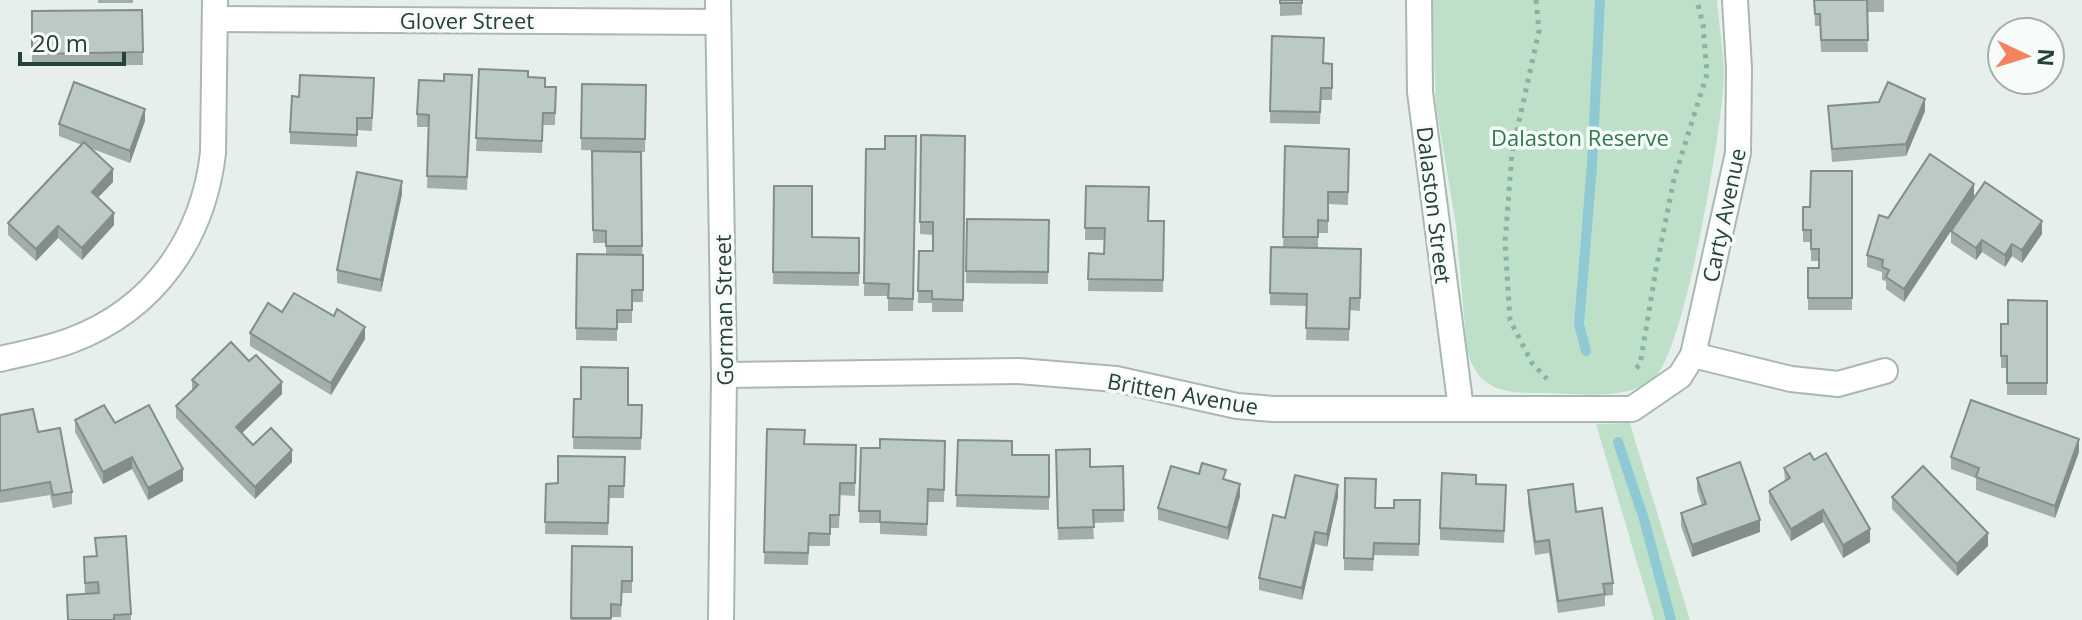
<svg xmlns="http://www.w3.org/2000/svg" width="2082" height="620" font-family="'Open Sans',sans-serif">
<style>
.green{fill:#bfe0c8}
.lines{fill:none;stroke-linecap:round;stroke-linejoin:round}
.stream{stroke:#8ec9d4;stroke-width:10}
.street-casing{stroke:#a8b8b2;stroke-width:28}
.path{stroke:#86b3a5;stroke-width:5;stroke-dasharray:4 6;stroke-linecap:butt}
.street{stroke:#fff;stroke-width:24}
.wall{fill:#a1aea9}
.shaded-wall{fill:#838d89}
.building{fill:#bbcac4;stroke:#838d89;stroke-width:2}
.labels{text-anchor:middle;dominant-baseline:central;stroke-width:7;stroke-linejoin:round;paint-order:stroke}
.street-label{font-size:22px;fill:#24423a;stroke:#f7fbf9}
.park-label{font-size:22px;fill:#2d7a4b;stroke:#f7fbf9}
</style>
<rect width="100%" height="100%" fill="#e6efeb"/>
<!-- green -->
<g class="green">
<path d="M1432,0H1717C1719,24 1723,49 1724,73C1724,120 1685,352 1654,378C1626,402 1577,393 1542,393C1504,393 1478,391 1467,350L1456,225L1436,106Z"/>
<path d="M1630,423V424L1690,620H1654L1596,424Z"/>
</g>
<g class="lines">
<!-- stream -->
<g class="stream">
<path d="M1586,351L1579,324L1592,165L1600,0"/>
<path d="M1618,442L1644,519L1671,620"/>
</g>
<defs>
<g id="street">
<path d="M718,0L724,375L721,620"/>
<path d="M1419,0L1420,92L1461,409"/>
<path d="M215,19L718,22"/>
<path d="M1693,355L1791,379L1838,384L1885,371"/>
<path d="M0,359C24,353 49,349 72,340C154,309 203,239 213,153L215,0"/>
<path d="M724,375L1019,371L1116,379L1237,406L1274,409H1632L1680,376L1693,355L1738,153L1739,69L1735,0"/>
</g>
</defs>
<!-- street casing -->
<use href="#street" class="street-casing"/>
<!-- path -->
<g class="path">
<path d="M1536,0L1539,31L1512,153L1505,242L1510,320L1532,363L1547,379"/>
<path d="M1636,368L1640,365L1656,269L1674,179L1707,74L1703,25L1697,0"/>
</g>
<!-- street -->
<use href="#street" class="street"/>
</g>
<!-- wall -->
<g class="wall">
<rect x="98" y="0" width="35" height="3"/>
<path d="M1280,0H1302V15L1280,16Z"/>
<path d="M1814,0H1884V12H1867L1868,52H1821L1820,26H1815Z"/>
<path d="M142,10L143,65L32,66V11Z"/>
<path d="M1272,36L1323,63L1332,64V100H1321L1320,124L1270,123Z"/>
<path d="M479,69L528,77L545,87H556L555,125H543L542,153L476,151Z"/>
<path d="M472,75L467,190L427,188L429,127H417V114L444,81Z"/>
<path d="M374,78L372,131L357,130V147L290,144V132L299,97Z"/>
<path d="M582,84L646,85L645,152H641L643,302H632V323H617V341L576,340L577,254H606V243H593L592,151L639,152L581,150Z"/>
<path d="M1828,106L1925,111L1906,156L1832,162Z"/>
<path d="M145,121L130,163L90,148L113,182L98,197L114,225L82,260L58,238L36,261L8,235V223L82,145L59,136V124Z"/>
<path d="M921,135L965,136L963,312H932V303H918L919,251H933V235L920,234Z"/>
<path d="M916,136L913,311H888V296H864L866,149H885Z"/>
<path d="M1285,146L1349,149L1348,205L1328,204V233H1318V248L1361,249L1360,311L1350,310L1349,341L1306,340L1307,306L1270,305L1271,247L1283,248Z"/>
<path d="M1852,171V310H1808V268H1819V261H1811V242H1803V219L1810,207Z"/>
<path d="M774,186L812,237L859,238V286L773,284Z"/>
<path d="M1086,186L1149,221H1164L1163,292L1088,291L1089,253L1104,254V240H1085Z"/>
<path d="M402,194L381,292L337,283V270Z"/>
<path d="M1974,196L1904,302L1886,289V281L1882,280V272L1867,267V255L1888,218Z"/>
<path d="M967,219L1049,220L1048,284L966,283Z"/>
<path d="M1951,231L2042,234L2022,263L2012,256L2005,267L1982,252L1976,260L1951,243Z"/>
<path d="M2047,301V395H2007V368H2001V324H2008Z"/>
<path d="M282,312L365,339L331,395L250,346V333Z"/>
<path d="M192,380L282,394L242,433L253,445L292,462L255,499L176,418V406L192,391Z"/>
<path d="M574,399L642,405L641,450L573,449Z"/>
<path d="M0,415L38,432L72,492V504L53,508L50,495L0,503Z"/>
<path d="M75,420L115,423L183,481L148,500L132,469L103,484L75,432Z"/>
<path d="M767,429L804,444L856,445L855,496L840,495L839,528H830V546H809L808,565L764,564Z"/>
<path d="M958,440L1012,455H1049V510L956,507Z"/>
<path d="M945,441L944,502H928L927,536L880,534V523H859L861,448H880Z"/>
<path d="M1056,450L1090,467L1123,466L1124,522L1093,523L1094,539L1058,540Z"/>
<path d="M2079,452L2055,518L1976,490V478L1951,469V457Z"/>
<path d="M625,457L624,498H609L608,535L545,534L546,484L558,483Z"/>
<path d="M1784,468L1870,542L1843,558L1823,522L1791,541L1769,503V491L1785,481Z"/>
<path d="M1345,478L1376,508H1394L1420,500L1419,556L1374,555L1373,571L1344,570Z"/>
<path d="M1697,478L1760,532L1692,557L1681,526V513L1702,506L1697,490Z"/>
<path d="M1226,480L1240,496L1228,540L1158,520V508Z"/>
<path d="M1476,484L1506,485L1504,543L1440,540V528Z"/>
<path d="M1528,490L1576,512L1613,583V595L1605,596V606L1558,613L1549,553L1535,555L1528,503Z"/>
<path d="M1338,497L1327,547L1315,544L1302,600L1259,590V578L1285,518Z"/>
<path d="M1892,497L1988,546L1957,576L1892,509Z"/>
<path d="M126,536L131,620H67V595L85,594L84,557L96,556L95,538Z"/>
<path d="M572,546L632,547V593H622L621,617H611V620H571Z"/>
</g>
<!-- shaded-wall -->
<g class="shaded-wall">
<path d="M1925,99V111L1906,156V144Z"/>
<path d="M145,109V121L130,163V151Z"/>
<path d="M113,169V182L92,204V192Z"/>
<path d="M402,181V194L381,292V280Z"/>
<path d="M1974,184V196L1904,302V289Z"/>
<path d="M114,213V225L82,260V248Z"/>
<path d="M2042,221V234L2022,263V250Z"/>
<path d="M58,226V238L36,261V249Z"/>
<path d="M1982,240V252L1976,260V248Z"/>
<path d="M2012,244V256L2005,267V255Z"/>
<path d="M365,327V339L331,395V383Z"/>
<path d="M282,382V394L236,439V427Z"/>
<path d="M2079,439V452L2055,518V506Z"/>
<path d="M292,450V462L255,499V487Z"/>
<path d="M132,457V469L103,484V472Z"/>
<path d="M183,469V481L148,500V488Z"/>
<path d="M1240,484V496L1228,540V528Z"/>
<path d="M1338,485V497L1327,547V534Z"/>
<path d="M1823,510V522L1791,541V529Z"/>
<path d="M1760,520V532L1692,557V545Z"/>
<path d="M1870,529V542L1843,558V545Z"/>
<path d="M1315,532V544L1302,600V588Z"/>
<path d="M1988,533V546L1957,576V564Z"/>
</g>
<!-- building -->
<g class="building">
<rect x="1280" y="0" width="22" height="3"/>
<path d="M1814,0H1867L1868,40H1821L1820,14H1815Z"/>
<path d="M142,10L143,52L32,54V11Z"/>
<path d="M1272,36L1324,38L1323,63L1332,64V88H1321L1320,112L1270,111Z"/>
<path d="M479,69L528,71V77L545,78V87H556L555,113H543L542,141L476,138Z"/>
<path d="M444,74L472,75L467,177L427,176L429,115L417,114L419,80L444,81Z"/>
<path d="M300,75L374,78L372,118H357V135L290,132L292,96L299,97Z"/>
<path d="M74,82L145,109L130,151L59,124Z"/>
<path d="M1888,82L1925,99L1906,144L1832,149L1828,106L1879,102Z"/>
<path d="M582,84L646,85L645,139L581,138Z"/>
<path d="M921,135L965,136L963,300L932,299V291H918L919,251H933V222H920Z"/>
<path d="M885,136H916L913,299L888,298L889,284L864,283L866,149H885Z"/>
<path d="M84,142L113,169L92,192L114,213L82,248L58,226L36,249L8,223Z"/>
<path d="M1285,146L1349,149L1348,192H1328V221L1318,220V237H1283Z"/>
<path d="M592,151L641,152L642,246H606V231L593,230Z"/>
<path d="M1930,154L1974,184L1904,289L1886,277L1889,270L1882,267L1883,260L1867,255L1879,215L1888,218Z"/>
<path d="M1811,171H1852V298H1808V268H1819V249H1811V230H1803V207H1810Z"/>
<path d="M357,172L402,181L381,280L337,270Z"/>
<path d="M1985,182L2042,221L2022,250L2012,244L2005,255L1982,240L1976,248L1951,231Z"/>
<path d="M774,186H812V237L859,238V273L773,272Z"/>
<path d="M1086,186L1149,187L1148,221H1164L1163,280L1088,279L1089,253L1104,254L1105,228H1085Z"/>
<path d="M967,219L1049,220L1048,272L966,271Z"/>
<path d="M1271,247L1361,249L1360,298H1350L1349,329L1306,328L1307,294L1270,293Z"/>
<path d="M577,254L643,255V290H632V310H617V329L576,328Z"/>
<path d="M294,293L334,316L337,309L365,327L331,383L250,333L268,303L282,312Z"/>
<path d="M2008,300L2047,301V383H2007V356H2001V324H2008Z"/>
<path d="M231,342L249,361L256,355L282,382L236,427L253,445L271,428L292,450L255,487L176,406L198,385L192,380Z"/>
<path d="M581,367L628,368V405H642L641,438L573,437L574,399H581Z"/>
<path d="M1971,400L2079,439L2055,506L1976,477L1979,468L1951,457Z"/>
<path d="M104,405L115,423L149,405L183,469L148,488L132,457L103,472L75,420Z"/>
<path d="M33,409L38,432L60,428L72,492L53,495L50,482L0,491V415Z"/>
<path d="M767,429L805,430L804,444L856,445L855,483H840L839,515H830V534L809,533L808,553L764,552Z"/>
<path d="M880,439L945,441L944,490L928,489L927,524L880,522V511H859L861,448H880Z"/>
<path d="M958,440L1012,441V455H1049V497L956,495Z"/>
<path d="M1090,449V467L1123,466L1124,510H1093L1094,527L1058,528L1056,450Z"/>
<path d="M1810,453L1814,460L1826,453L1870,529L1843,545L1823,510L1791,529L1769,491L1790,478L1784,468Z"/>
<path d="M558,456L625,457L624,486H609L608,523L545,522L546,484L558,483Z"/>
<path d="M1740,462L1760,520L1692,545L1681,513L1706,504L1697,478Z"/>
<path d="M1202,463L1226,470L1223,479L1240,484L1228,528L1158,508L1171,466L1199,474Z"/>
<path d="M1923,466L1988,533L1957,564L1892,497Z"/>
<path d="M1442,473L1476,475V484L1506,485L1504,531L1440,528Z"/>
<path d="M1295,475L1338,485L1327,534L1315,532L1302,588L1259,578L1273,515L1285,518Z"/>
<path d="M1345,478L1376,479L1375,508H1394V500H1420L1419,544L1374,543L1373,559L1344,558Z"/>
<path d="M1573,484L1576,512L1602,508L1613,583L1603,584L1605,594L1558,601L1549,540L1535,542L1528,490Z"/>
<path d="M126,536L131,614L114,615V620H68L67,595L99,593L98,582L85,583L84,557L97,556L95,538Z"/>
<path d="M572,546L632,547V581H622L621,605L611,604V618H571Z"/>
</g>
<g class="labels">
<!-- street labels -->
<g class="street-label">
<text x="467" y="20">Glover Street</text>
<text transform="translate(1435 205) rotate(83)">Dalaston Street</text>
<text transform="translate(1723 215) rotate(-78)">Carty Avenue</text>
<text transform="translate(723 310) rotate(-91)">Gorman Street</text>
<text transform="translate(1183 393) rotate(10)">Britten Avenue</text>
</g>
<!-- park labels -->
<g class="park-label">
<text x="1580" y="137">Dalaston Reserve</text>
</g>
</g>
<!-- north arrow -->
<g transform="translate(2026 56) rotate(94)"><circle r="38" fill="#f7fbf9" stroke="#a3b1ad" stroke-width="2"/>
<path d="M0-6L14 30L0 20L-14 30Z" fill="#f4845f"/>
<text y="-12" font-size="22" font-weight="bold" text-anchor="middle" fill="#24423a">N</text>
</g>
<!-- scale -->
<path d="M20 52v12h104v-12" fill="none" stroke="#24423a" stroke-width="4"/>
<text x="32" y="52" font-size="24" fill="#24423a" stroke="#f7fbf9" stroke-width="6" paint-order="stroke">20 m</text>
</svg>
